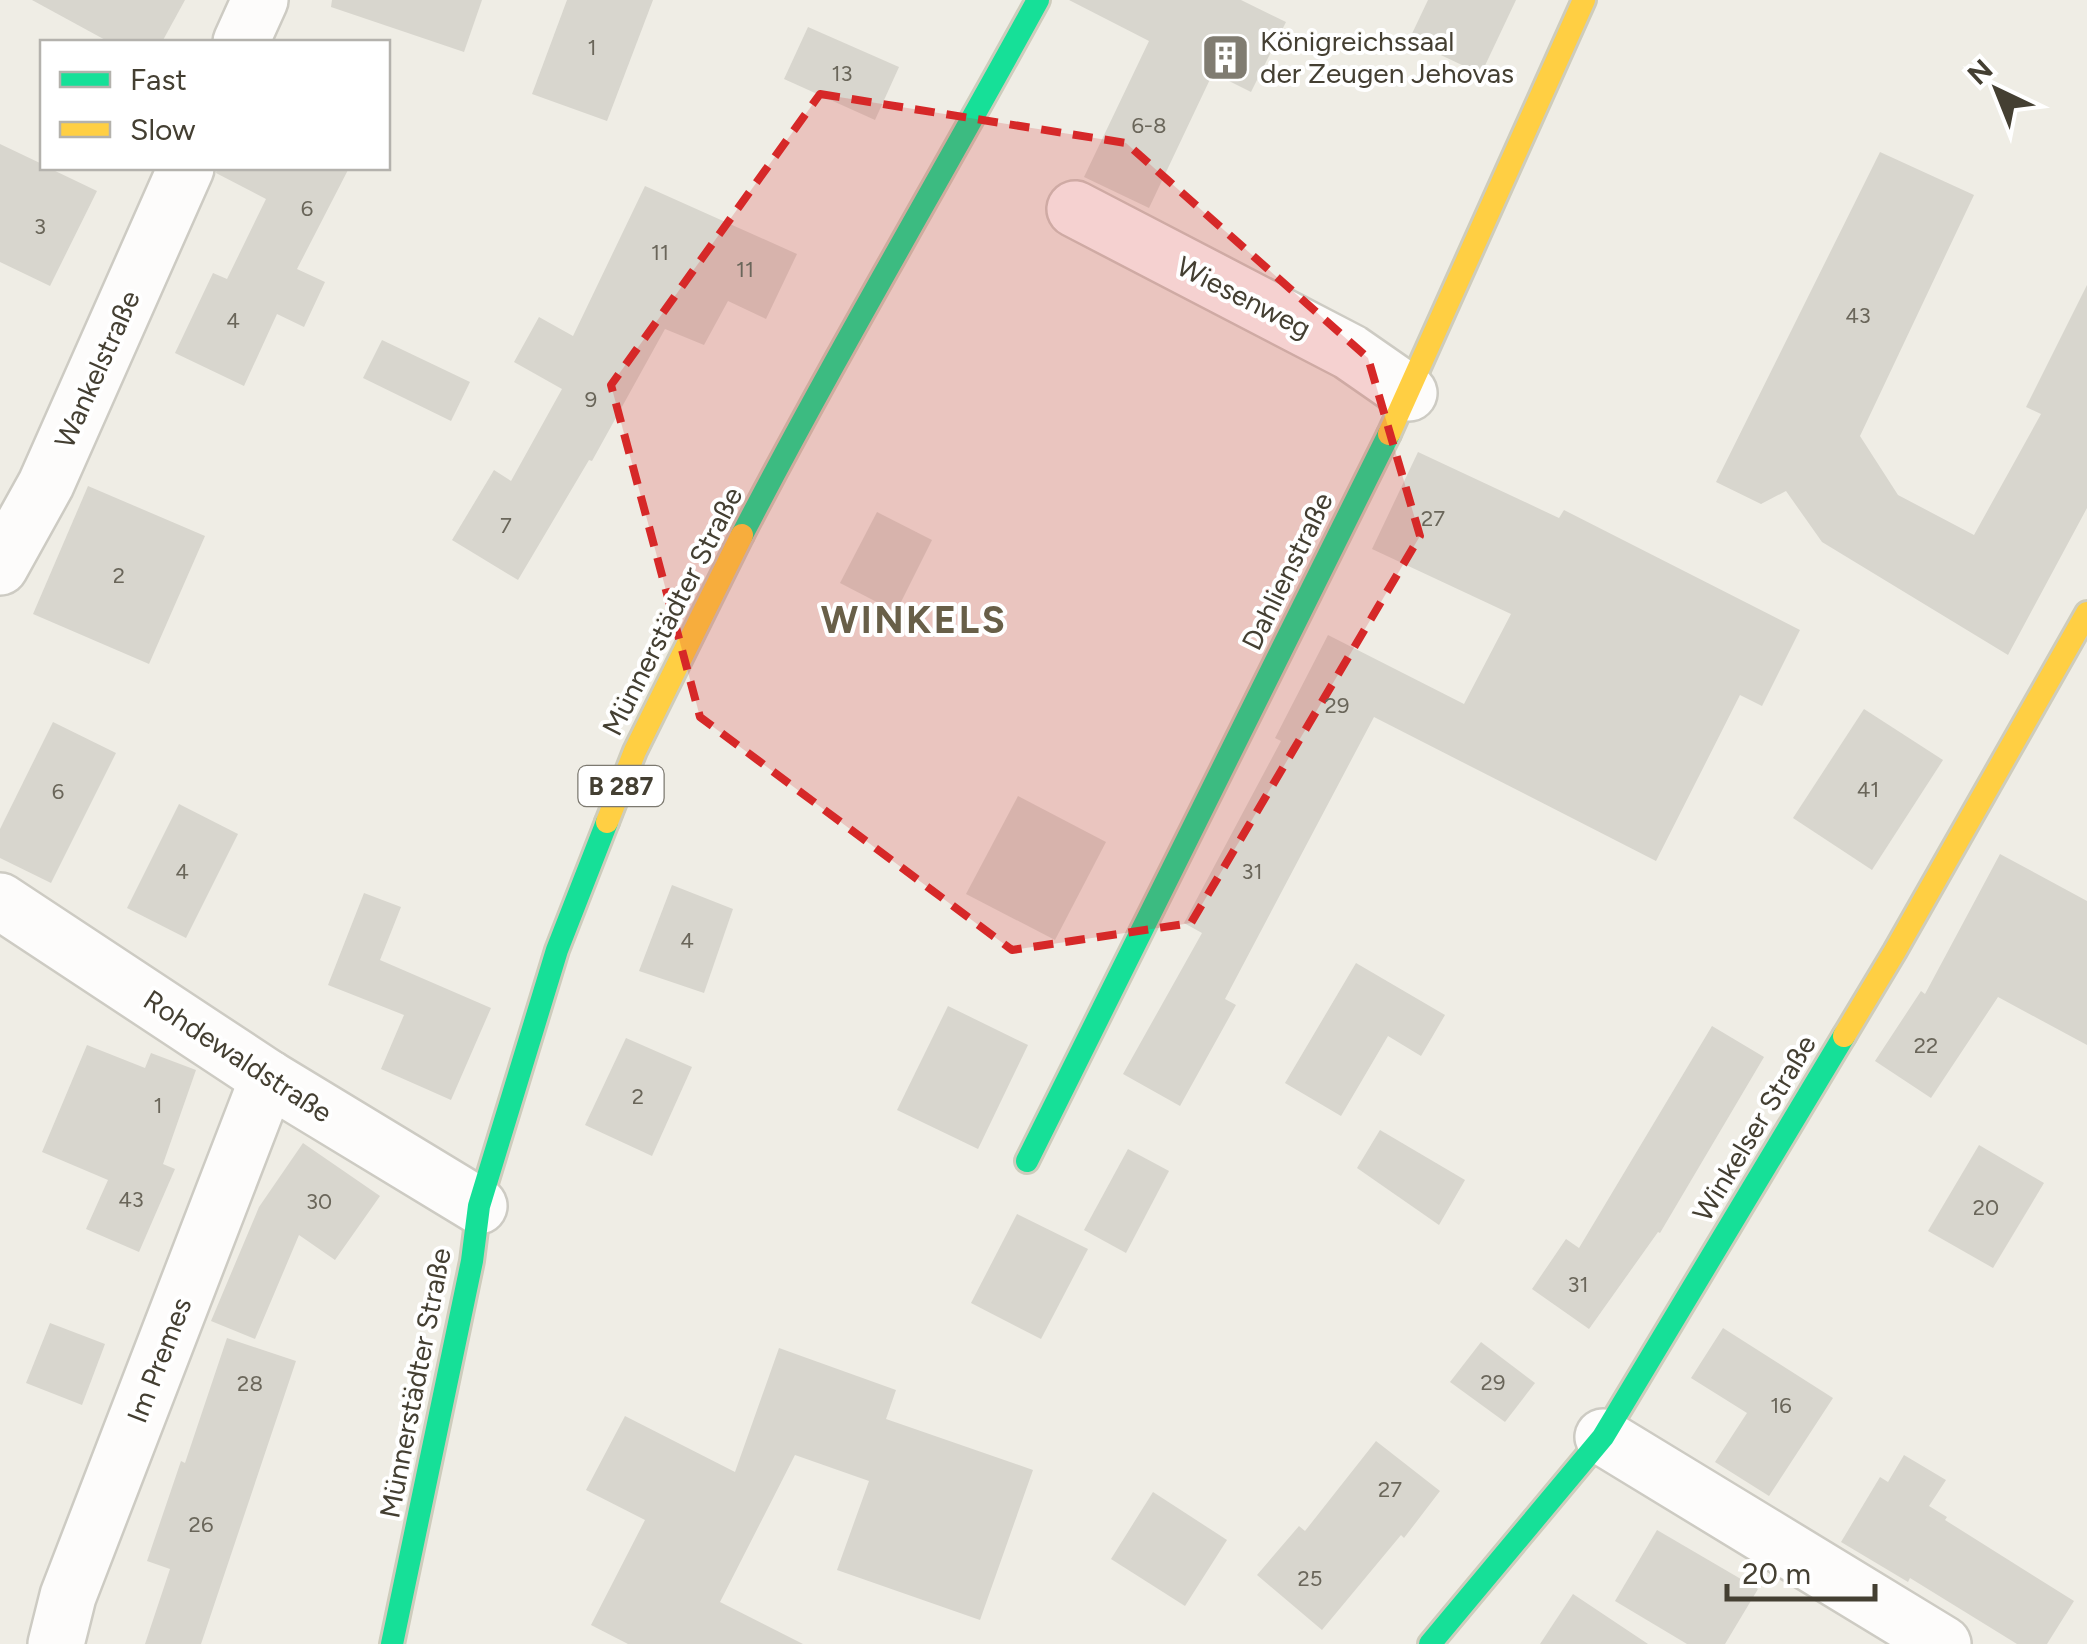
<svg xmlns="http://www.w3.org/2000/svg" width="2087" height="1644" font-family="Figtree,sans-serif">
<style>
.building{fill:#d8d6ce}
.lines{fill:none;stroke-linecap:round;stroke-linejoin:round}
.street-casing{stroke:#cdcbc3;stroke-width:60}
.fast-casing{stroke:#ceccbc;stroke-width:28}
.slow-casing{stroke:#ceccbc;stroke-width:28}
.street{stroke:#fdfcfb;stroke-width:55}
.fast{stroke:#16e098;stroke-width:22}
.slow{stroke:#ffcf43;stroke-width:22}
.marked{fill:#d62828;fill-opacity:0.2;stroke:#d62828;stroke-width:8;stroke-dasharray:20 12;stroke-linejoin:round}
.labels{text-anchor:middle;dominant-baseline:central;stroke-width:8;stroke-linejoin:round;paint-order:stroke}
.number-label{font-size:22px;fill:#6a665a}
.shield{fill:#fff;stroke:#7c7970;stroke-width:2.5}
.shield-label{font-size:25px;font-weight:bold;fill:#443f32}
.poi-label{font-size:28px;fill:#443f32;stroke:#fff;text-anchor:start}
.street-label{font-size:28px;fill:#443f32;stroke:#fff}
.district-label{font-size:38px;font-weight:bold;letter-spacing:2.5px;fill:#685f48;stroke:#fff}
</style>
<rect width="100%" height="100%" fill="#efede5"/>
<!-- building -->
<g class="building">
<path d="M32,0H185L162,42H109Z"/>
<path d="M332,0H482L464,52L331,7Z"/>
<path d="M567,0H653L607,121L532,94Z"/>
<path d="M1069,0H1241L1286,22L1251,92L1213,73L1149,208L1084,177L1149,41Z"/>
<path d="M1428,0H1516L1481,74L1409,40Z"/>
<path d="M808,27L899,67L875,120L784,79Z"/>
<path d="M0,144L42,164V168H49L97,191L50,286L0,262Z"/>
<path d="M1880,152L1974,195L1860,436L1898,495L1974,535L2041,414L2026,407L2087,285V508L2008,655L1822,542L1786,491L1761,504L1716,482Z"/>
<path d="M217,168H349L297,269L325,282L304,327L277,314L244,386L175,353L213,273L227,279L266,199L216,173Z"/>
<path d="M645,186L797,254L766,319L728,301L704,345L665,329L592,461L589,460L518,580L452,540L494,470L511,481L562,389L514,362L539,317L573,336Z"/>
<path d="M382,340L470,382L451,421L363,378Z"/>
<path d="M1418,452L1559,518L1564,510L1800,630L1762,706L1740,695L1656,861L1374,717L1225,999L1236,1005L1180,1106L1123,1074L1202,933L1184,923L1281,741L1275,738L1328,635L1464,704L1511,614L1372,549Z"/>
<path d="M88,486L205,536L149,664L33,614Z"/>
<path d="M877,512L932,540L896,612L840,583Z"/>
<path d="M1864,709L1943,760L1872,870L1793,818Z"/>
<path d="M53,722L116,753L51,883L0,858V829Z"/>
<path d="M1018,796L1106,842L1055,940L966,894Z"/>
<path d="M179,804L238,834L186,938L127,908Z"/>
<path d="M2000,854L2087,901V1045L1998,997L1931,1098L1875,1061L1921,991L1925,994Z"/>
<path d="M672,885L733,909L704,993L639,971Z"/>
<path d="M364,893L401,907L380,960L491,1008L451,1100L381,1069L404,1015L328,985Z"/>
<path d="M1356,963L1445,1015L1421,1056L1388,1036L1341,1116L1285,1083Z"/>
<path d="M948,1006L1028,1045L978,1149L897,1110Z"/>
<path d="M1712,1026L1764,1057L1660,1233L1658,1232L1589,1329L1532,1289L1566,1239L1579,1248Z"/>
<path d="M626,1038L692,1067L652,1156L585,1125Z"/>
<path d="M87,1045L145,1068L151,1053L196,1070L163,1164L175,1169L139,1252L86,1229L108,1180L42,1152Z"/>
<path d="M1380,1130L1465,1180L1439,1225L1357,1168Z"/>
<path d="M303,1143L380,1196L335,1260L299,1235L255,1339L211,1321L259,1207Z"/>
<path d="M1979,1145L2044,1183L1993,1268L1928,1231Z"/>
<path d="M1128,1149L1169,1171L1126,1253L1084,1230Z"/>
<path d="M1017,1214L1088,1249L1041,1339L971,1303Z"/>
<path d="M50,1323L105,1344L82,1405L26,1383Z"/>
<path d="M1723,1328L1833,1398L1769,1496L1715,1462L1747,1413L1691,1378Z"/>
<path d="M227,1338L296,1361L201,1644H145L170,1569L147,1561L181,1461L185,1463Z"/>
<path d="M1481,1342L1535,1383L1505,1422L1450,1382Z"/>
<path d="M779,1348L896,1390L886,1419L1033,1470L980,1620L837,1570L869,1481L795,1455L720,1602L803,1644H628L591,1625L645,1520L586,1490L625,1416L735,1472Z"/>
<path d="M1376,1441L1440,1491L1404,1538L1401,1535L1322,1630L1257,1575L1299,1526L1305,1531Z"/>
<path d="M1904,1455L1946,1480L1929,1506L1947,1517L1945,1520L2074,1601L2047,1644H2017L1910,1578L1908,1582L1841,1542L1880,1477L1888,1482Z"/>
<path d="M1153,1492L1227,1540L1185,1606L1111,1559Z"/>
<path d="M1657,1530L1758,1589L1725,1644H1687L1615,1601Z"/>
<path d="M1573,1594L1648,1644H1540Z"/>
</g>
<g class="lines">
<defs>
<g id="street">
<path d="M241,42L260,0"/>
<path d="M1075,209L1350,352L1409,393"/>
<path d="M0,567L46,484L186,168"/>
<path d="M0,901L268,1078L479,1206"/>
<path d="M1603,1437L1943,1644"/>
<path d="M56,1644L68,1596L268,1078"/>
</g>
<g id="fast">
<path d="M742,535C836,354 940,179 1038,0"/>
<path d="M1027,1161L1389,434"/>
<path d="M392,1644L472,1261L479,1206L557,950L607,822"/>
<path d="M1430,1644L1603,1437L1844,1036"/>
</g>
<g id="slow">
<path d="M1389,434L1584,0"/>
<path d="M607,822L635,751L742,535"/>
<path d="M1844,1036L1895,951L2087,613"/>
</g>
</defs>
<!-- street casing -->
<use href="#street" class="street-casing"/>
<!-- fast casing -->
<use href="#fast" class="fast-casing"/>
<!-- slow casing -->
<use href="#slow" class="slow-casing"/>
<!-- street -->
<use href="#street" class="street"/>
<!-- fast -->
<use href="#fast" class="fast"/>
<!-- slow -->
<use href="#slow" class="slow"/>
</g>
<!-- marked area -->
<path class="marked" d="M820,94L1126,143L1368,358L1420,536L1191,923L1012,950L700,717L611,385Z"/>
<!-- icons -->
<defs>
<symbol id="building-square" viewBox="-11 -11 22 22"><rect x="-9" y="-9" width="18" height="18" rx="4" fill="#807c71" stroke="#fff"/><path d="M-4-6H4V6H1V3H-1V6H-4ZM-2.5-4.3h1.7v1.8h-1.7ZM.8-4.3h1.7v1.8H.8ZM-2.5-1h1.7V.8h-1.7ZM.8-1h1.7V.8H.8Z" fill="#fff"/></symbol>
</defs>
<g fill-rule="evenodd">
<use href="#building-square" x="1198" y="30" width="55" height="55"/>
</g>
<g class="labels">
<!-- number labels -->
<g class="number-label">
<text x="592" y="47">1</text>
<text x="842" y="73">13</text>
<text x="1149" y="125">6-8</text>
<text x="307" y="208">6</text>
<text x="40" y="226">3</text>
<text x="660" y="252">11</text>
<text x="745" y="269">11</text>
<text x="1858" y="315">43</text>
<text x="233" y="320">4</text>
<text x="591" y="399">9</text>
<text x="1433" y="518">27</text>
<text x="506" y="525">7</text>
<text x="119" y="575">2</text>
<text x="1337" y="705">29</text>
<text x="1868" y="789">41</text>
<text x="58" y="791">6</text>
<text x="182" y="871">4</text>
<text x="1252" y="871">31</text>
<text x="687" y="940">4</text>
<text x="1926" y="1045">22</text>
<text x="638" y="1096">2</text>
<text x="158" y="1105">1</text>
<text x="131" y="1199">43</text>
<text x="319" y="1201">30</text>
<text x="1986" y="1207">20</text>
<text x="1578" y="1284">31</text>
<text x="1493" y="1382">29</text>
<text x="250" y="1383">28</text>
<text x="1781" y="1405">16</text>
<text x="1390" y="1489">27</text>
<text x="201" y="1524">26</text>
<text x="1310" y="1578">25</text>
</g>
<!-- shield labels -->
<rect class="shield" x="578.5" y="766" width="85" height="40" rx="8"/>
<g class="shield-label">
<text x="621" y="786">B 287</text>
</g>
<!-- poi labels -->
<g class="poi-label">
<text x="1260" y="41">Königreichssaal<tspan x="1260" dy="32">der Zeugen Jehovas</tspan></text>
</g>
<!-- street labels -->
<g class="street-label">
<text transform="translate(1244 297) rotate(27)">Wiesenweg</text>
<text transform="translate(97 369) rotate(-66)">Wankelstraße</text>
<text transform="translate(1287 571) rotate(-64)">Dahlienstraße</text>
<text transform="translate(672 611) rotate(-63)">Münnerstädter Straße</text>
<text transform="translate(238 1056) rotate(33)">Rohdewaldstraße</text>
<text transform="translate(1754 1128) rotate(-59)">Winkelser Straße</text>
<text transform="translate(159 1360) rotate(-69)">Im Premes</text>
<text transform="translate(415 1383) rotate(-79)">Münnerstädter Straße</text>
</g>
<!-- district labels -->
<g class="district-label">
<text x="914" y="620">WINKELS</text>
</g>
</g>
<!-- legend -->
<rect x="40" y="40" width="350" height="130" fill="#ffffff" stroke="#b4b2ad" stroke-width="2.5"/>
<rect x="60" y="72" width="50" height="15" fill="#16e098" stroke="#b4b2ad" stroke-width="2.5"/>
<text x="130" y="90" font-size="30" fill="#443f32">Fast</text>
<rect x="60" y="122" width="50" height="15" fill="#ffcf43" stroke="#b4b2ad" stroke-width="2.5"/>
<text x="130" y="140" font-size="30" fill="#443f32">Slow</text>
<!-- north arrow -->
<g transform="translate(1997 90) rotate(317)" stroke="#ffffff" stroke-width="8" paint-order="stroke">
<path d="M0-8L18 38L0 25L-18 38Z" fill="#443f32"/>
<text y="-15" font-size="28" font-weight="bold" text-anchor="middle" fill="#443f32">N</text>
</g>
<!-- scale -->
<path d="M1727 1584v15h148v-15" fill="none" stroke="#443f32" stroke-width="5"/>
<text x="1742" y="1584" font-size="30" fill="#443f32" stroke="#ffffff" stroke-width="8" paint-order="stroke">20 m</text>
</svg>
